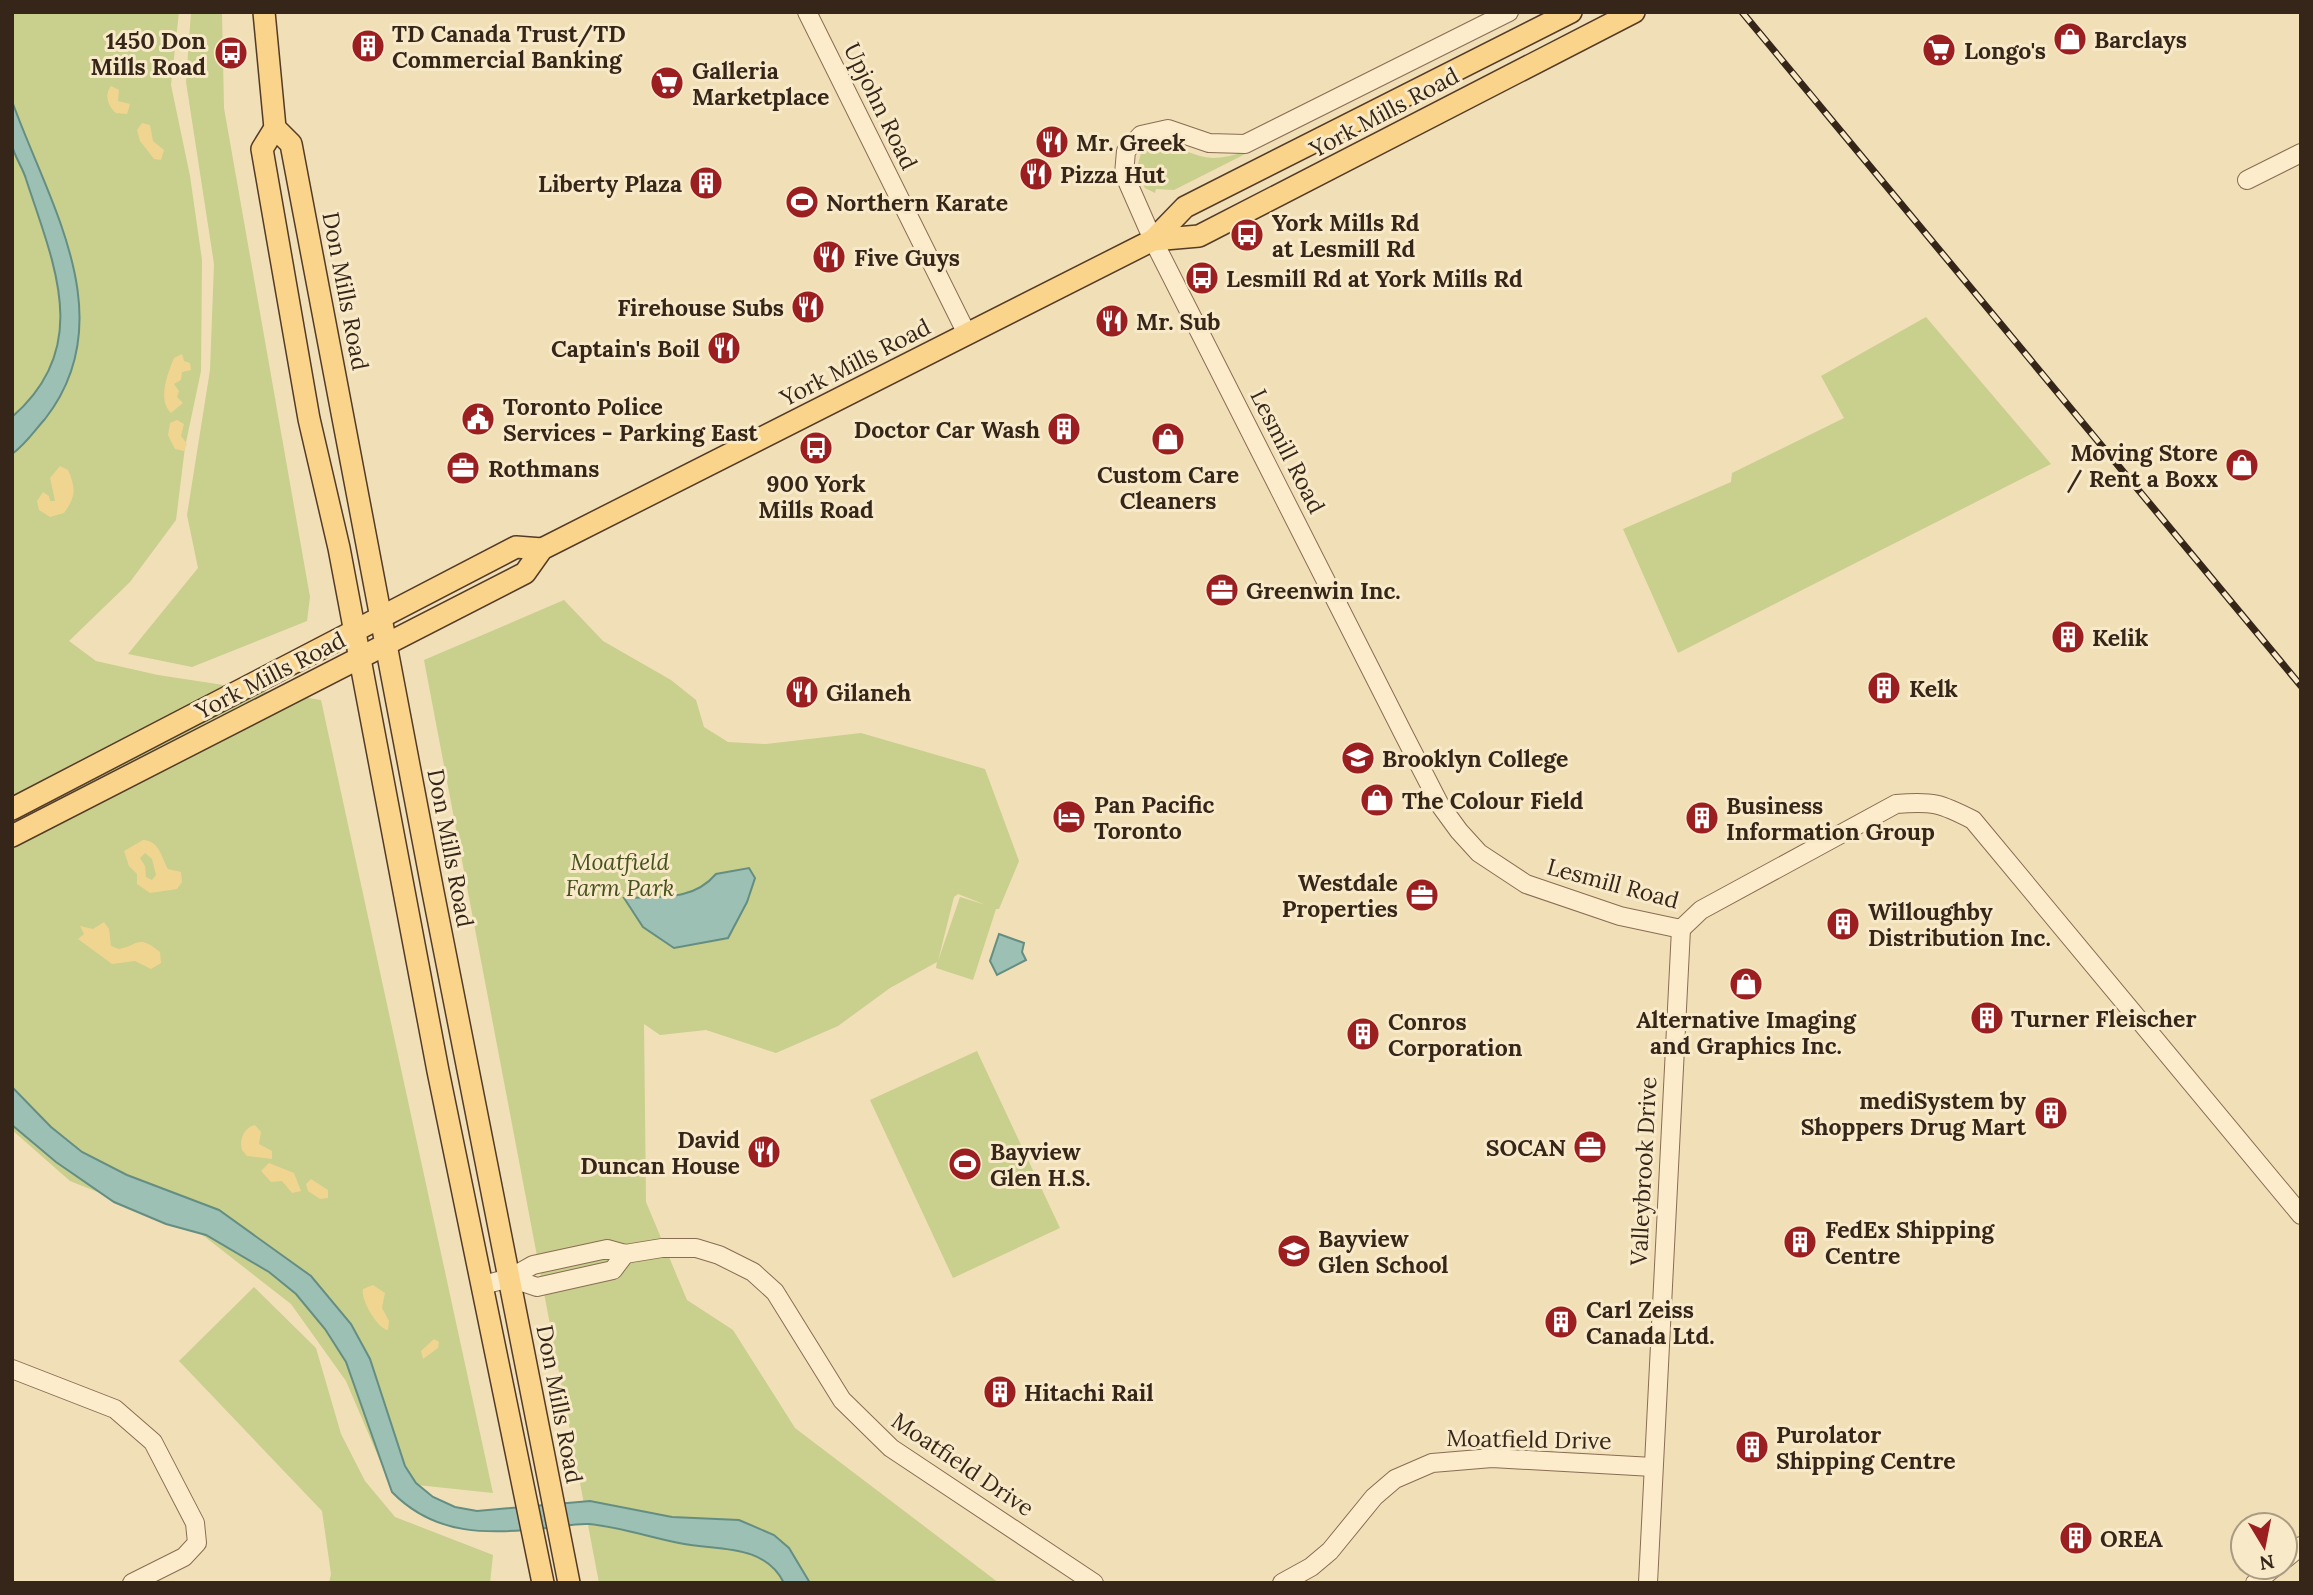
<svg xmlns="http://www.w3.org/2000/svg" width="2313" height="1595" font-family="Lora,serif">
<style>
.green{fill:#c9cf8c;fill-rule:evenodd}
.sand{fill:#f0d591;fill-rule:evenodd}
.water{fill:#9dc0b5;stroke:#658e83;stroke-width:2}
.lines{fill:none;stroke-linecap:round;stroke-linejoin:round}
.minor-casing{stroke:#886d52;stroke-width:20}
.major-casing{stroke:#543b27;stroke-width:24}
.minor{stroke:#fceccb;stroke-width:18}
.major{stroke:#fad48a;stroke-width:21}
.rail-casing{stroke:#352619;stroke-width:7}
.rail{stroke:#f8e9c8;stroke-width:4.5;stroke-dasharray:13;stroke-linecap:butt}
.labels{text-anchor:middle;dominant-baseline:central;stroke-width:6;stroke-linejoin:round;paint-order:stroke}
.poi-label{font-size:23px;font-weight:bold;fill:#352619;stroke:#f8e9c8;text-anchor:start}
.street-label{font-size:23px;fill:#352619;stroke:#f8e9c8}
.park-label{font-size:23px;font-style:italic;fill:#47531e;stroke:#f8e9c8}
</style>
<rect width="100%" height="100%" fill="#f1dfb8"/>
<!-- green -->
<g class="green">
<path d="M12,12H179L171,85L190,176L202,260L201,371L185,447L176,520L130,582L69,641L96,661L158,675L321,700L493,1493L389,1482L346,1381L291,1304L200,1233L70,1181L12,1130Z"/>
<path d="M191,12H222L224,108L310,597L307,621L192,667L128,654L198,568L187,515L210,370L214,264L186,82Z"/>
<path d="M1296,126L1297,128L1174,190L1156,189L1155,193L1145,188L1136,171L1141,153C1164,132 1186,157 1213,158C1242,158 1271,138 1296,126Z"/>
<path d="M1926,317L2051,464L1678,653L1623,529L1731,482L1732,473L1844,418L1821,376Z"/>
<path d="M564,600L603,641L671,680L696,700L704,727L728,742L766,744L861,733L985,769L1019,861L999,909H996L973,980L936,968L937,962L890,988L838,1026L776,1053L706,1030L660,1035L644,1024L646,1202L687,1300L733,1330L795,1428L999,1583H599L424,660ZM958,894L986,905L960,897L938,961L954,897Z"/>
<path d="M977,1051L1060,1228L953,1278L870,1100Z"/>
<path d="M254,1287L316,1348L341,1434L365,1481L395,1517L493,1555L490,1583H329L331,1574L322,1511L179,1361Z"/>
</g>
<!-- sand -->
<g class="sand">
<path d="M111,86L119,90L118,101L130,104L127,114L116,113C108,106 104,95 111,86Z"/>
<path d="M142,123L150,125L153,141L164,150L161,160L154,159L140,141L137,130Z"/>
<path d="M182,354L184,361L190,363L191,370L182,372L181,380L174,384L179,391L177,397L183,403L171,413C157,399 168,373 174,358Z"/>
<path d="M177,420L184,424L181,436L187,444L184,451L175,449L168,435L170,423Z"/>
<path d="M60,466L68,470C76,488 76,497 64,513L50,517L39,510L37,501L43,492L49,496L50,501H55L50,478Z"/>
<path d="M143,840C160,841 161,857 168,869L181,872L182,882L177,889L150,893L137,884V874L129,866L124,851ZM145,853L152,859L156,875L152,880L146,877L145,866L140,858Z"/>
<path d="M104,922L109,929L111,946L119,949C139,945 138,934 160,952L161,963L151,969L135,961L112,964L78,939L84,934L80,926L93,929Z"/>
<path d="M255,1125L261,1132L259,1144L272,1151V1159L247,1156L242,1150C239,1140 244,1127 255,1125Z"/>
<path d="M269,1163L294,1173L301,1191L292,1193L282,1181L271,1182L261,1171Z"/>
<path d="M311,1179L328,1190V1198L320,1199L308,1191L306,1184Z"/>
<path d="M373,1285L385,1293L382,1308L389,1321L388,1330C377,1329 360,1298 363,1289Z"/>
<path d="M434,1339L439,1342L438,1348L423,1359L421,1351Z"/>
</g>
<!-- water -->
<g class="water">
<path d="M12,101C48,202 124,318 45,419C34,431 26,444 12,454V417C93,347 54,265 26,179C23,168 14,156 12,145C10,131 12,115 12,101Z"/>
<path d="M749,868L755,878L747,902L728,938L674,948L643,927L624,898C659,896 692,902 716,874Z"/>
<path d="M999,934L1024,943L1022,952L1026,960L997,975L990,961Z"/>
<path d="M12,1087L51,1127L82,1152L127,1175L219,1210L311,1276L351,1324L370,1359L405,1466L416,1483L433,1497L455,1507L477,1511L590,1501L672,1517L739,1520L774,1535L789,1548L810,1583H784C764,1542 714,1551 679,1543C649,1537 620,1527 589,1524C576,1523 560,1527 547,1528C489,1534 436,1537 392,1492L346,1362L325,1329L296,1294L269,1272L206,1235L166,1224L114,1202L56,1162L12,1125Z"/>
</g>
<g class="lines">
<defs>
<g id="minor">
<path d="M807,12L967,334"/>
<path d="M1509,12L1245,144L1209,143L1168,129L1141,135L1126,151L1124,174L1153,240L1405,737L1440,805L1459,831L1479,853L1526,884L1620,916L1681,929"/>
<path d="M2247,180L2301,153"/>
<path d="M1681,929L1701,910L1896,804C1933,801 1940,803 1973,820L2301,1215"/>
<path d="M510,1278L537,1287L613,1270L625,1254"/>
<path d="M483,1285L510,1278L533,1265L607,1249L625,1254L662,1248H696L719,1255L753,1272L775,1292L842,1400L891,1448L1094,1583"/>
<path d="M12,1369L115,1409L153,1442L195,1523L197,1543L184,1557L132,1583"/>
<path d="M2285,1559L2301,1546"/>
<path d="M1282,1583L1311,1567L1330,1551L1374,1497L1395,1479L1432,1463L1492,1458L1653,1467"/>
<path d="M1648,1583L1681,929"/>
<path d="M2255,1583L2275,1567"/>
</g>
<g id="major">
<path d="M264,12L275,128L291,144L433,892L569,1583"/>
<path d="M275,128L262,149L309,419L339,548L438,1071L543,1583"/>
<path d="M1153,240L1199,236L1634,12"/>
<path d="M12,809L516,547L542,549"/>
<path d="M12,836L525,573L542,549L1153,240L1185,207L1571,12"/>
</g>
</defs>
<!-- minor casing -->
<use href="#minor" class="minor-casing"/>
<!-- major casing -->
<use href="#major" class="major-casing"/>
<!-- minor -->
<use href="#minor" class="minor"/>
<!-- major -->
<use href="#major" class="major"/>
<defs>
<path id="rail" d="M1742,12L2301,686"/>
</defs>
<!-- rail casing -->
<use href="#rail" class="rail-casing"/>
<!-- rail -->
<use href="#rail" class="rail"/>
</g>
<!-- icons -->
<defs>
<symbol id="shop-disc" viewBox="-11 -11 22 22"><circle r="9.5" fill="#9b1e21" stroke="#f8e9c8"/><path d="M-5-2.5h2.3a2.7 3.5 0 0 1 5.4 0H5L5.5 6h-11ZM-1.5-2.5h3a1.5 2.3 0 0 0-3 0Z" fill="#fff"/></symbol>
<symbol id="building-disc" viewBox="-11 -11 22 22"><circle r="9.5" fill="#9b1e21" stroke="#f8e9c8"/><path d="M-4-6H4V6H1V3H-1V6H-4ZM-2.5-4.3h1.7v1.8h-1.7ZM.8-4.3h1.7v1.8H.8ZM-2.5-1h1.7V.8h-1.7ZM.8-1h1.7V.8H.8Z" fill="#fff"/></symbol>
<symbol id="supermarket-disc" viewBox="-11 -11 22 22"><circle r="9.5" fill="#9b1e21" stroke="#f8e9c8"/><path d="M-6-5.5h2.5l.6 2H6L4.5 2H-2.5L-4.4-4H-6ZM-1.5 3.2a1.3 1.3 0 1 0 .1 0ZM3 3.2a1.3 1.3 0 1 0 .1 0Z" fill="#fff"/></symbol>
<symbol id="bus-disc" viewBox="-11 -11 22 22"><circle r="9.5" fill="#9b1e21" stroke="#f8e9c8"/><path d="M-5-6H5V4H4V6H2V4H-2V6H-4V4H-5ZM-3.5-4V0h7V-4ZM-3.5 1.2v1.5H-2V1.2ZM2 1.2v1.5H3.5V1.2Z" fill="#fff"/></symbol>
<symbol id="restaurant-disc" viewBox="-11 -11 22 22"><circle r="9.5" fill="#9b1e21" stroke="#f8e9c8"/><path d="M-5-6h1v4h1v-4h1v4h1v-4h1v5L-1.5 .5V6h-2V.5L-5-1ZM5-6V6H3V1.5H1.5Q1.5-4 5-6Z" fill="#fff"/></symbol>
<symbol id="stadium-disc" viewBox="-11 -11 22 22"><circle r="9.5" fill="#9b1e21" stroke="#f8e9c8"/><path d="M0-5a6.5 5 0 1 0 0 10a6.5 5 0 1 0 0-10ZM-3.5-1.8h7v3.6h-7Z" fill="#fff"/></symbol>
<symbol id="civic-disc" viewBox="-11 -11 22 22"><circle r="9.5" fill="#9b1e21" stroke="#f8e9c8"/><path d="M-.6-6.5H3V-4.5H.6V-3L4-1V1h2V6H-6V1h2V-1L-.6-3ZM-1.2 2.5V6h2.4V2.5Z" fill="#fff"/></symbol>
<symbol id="office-disc" viewBox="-11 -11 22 22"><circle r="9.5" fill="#9b1e21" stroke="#f8e9c8"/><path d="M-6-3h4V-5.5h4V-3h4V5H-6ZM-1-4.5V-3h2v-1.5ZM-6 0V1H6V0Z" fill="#fff"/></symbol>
<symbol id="university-disc" viewBox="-11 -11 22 22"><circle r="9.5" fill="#9b1e21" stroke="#f8e9c8"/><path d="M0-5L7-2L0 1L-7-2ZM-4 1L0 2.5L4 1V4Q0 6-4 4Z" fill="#fff"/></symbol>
<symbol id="hotel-disc" viewBox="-11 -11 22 22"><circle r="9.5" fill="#9b1e21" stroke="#f8e9c8"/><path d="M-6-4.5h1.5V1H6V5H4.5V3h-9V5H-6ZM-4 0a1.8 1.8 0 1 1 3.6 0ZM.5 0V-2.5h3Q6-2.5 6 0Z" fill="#fff"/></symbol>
<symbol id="school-disc" viewBox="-11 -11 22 22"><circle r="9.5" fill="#9b1e21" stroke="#f8e9c8"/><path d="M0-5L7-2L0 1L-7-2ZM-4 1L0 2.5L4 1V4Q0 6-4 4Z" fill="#fff"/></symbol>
</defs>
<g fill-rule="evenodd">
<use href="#shop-disc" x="2051" y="20" width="38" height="38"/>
<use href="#building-disc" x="349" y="27" width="38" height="38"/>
<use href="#supermarket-disc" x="1920" y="31" width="38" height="38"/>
<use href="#bus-disc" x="212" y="34" width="38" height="38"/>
<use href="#supermarket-disc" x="648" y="64" width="38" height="38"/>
<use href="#restaurant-disc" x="1033" y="123" width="38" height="38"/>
<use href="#restaurant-disc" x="1017" y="155" width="38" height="38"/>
<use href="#building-disc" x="687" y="164" width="38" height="38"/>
<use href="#stadium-disc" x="783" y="183" width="38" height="38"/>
<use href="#bus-disc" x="1228" y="216" width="38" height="38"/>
<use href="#restaurant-disc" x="810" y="238" width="38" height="38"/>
<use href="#bus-disc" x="1183" y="259" width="38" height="38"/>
<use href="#restaurant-disc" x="789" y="288" width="38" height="38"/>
<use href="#restaurant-disc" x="1093" y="302" width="38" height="38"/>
<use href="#restaurant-disc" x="705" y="329" width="38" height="38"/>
<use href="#civic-disc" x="459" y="400" width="38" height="38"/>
<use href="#building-disc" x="1045" y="410" width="38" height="38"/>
<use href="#shop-disc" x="1149" y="420" width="38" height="38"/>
<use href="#bus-disc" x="797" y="429" width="38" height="38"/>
<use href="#shop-disc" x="2223" y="446" width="38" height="38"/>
<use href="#office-disc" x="444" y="449" width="38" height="38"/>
<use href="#office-disc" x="1203" y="571" width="38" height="38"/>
<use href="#building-disc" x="2049" y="618" width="38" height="38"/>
<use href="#building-disc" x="1865" y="669" width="38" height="38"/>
<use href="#restaurant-disc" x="783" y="673" width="38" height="38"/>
<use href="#university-disc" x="1339" y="739" width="38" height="38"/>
<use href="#shop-disc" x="1358" y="781" width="38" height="38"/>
<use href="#hotel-disc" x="1050" y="798" width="38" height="38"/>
<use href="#building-disc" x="1683" y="799" width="38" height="38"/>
<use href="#office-disc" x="1403" y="876" width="38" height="38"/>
<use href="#building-disc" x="1824" y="905" width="38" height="38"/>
<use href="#shop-disc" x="1727" y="965" width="38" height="38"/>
<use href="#building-disc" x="1968" y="999" width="38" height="38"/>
<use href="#building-disc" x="1344" y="1015" width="38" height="38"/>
<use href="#building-disc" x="2032" y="1094" width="38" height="38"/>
<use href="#office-disc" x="1571" y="1128" width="38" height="38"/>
<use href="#restaurant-disc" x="745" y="1133" width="38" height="38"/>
<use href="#stadium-disc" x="946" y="1145" width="38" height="38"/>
<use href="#building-disc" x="1781" y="1223" width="38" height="38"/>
<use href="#school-disc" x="1275" y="1232" width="38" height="38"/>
<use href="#building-disc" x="1542" y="1303" width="38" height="38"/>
<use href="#building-disc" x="981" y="1373" width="38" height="38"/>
<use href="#building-disc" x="1733" y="1428" width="38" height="38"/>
<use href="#building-disc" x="2057" y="1519" width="38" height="38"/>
</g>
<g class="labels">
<!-- poi labels -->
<g class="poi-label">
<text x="392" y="33">TD Canada Trust/TD<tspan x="392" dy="26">Commercial Banking</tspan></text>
<text x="2094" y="39">Barclays</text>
<text x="206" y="40" text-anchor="end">1450 Don<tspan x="206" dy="26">Mills Road</tspan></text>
<text x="1964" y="50">Longo's</text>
<text x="692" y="70">Galleria<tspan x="692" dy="26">Marketplace</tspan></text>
<text x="1076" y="142">Mr. Greek</text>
<text x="1060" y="174">Pizza Hut</text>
<text x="682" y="183" text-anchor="end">Liberty Plaza</text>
<text x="826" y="202">Northern Karate</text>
<text x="1272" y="222">York Mills Rd<tspan x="1272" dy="26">at Lesmill Rd</tspan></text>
<text x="854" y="257">Five Guys</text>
<text x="1226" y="278">Lesmill Rd at York Mills Rd</text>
<text x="784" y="307" text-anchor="end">Firehouse Subs</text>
<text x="1136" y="321">Mr. Sub</text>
<text x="700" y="348" text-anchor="end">Captain's Boil</text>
<text x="503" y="406">Toronto Police<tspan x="503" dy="26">Services - Parking East</tspan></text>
<text x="1040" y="429" text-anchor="end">Doctor Car Wash</text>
<text x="2218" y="452" text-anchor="end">Moving Store<tspan x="2218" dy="26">/ Rent a Boxx</tspan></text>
<text x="488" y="468">Rothmans</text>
<text x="1168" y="474" text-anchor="middle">Custom Care<tspan x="1168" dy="26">Cleaners</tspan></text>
<text x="816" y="483" text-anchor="middle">900 York<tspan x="816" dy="26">Mills Road</tspan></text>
<text x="1246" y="590">Greenwin Inc.</text>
<text x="2092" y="637">Kelik</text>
<text x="1909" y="688">Kelk</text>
<text x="826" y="692">Gilaneh</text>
<text x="1382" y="758">Brooklyn College</text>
<text x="1402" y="800">The Colour Field</text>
<text x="1094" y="804">Pan Pacific<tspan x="1094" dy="26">Toronto</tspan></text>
<text x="1726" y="805">Business<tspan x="1726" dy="26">Information Group</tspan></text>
<text x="1398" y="882" text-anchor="end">Westdale<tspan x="1398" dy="26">Properties</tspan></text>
<text x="1868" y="911">Willoughby<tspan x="1868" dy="26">Distribution Inc.</tspan></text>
<text x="2011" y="1018">Turner Fleischer</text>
<text x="1746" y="1019" text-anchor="middle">Alternative Imaging<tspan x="1746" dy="26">and Graphics Inc.</tspan></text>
<text x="1388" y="1021">Conros<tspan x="1388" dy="26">Corporation</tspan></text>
<text x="2026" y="1100" text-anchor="end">mediSystem by<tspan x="2026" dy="26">Shoppers Drug Mart</tspan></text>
<text x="740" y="1139" text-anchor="end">David<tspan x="740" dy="26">Duncan House</tspan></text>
<text x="1566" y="1147" text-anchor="end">SOCAN</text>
<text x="990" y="1151">Bayview<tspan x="990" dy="26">Glen H.S.</tspan></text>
<text x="1825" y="1229">FedEx Shipping<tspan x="1825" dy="26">Centre</tspan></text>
<text x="1318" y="1238">Bayview<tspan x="1318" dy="26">Glen School</tspan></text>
<text x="1586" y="1309">Carl Zeiss<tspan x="1586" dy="26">Canada Ltd.</tspan></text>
<text x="1024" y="1392">Hitachi Rail</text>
<text x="1776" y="1434">Purolator<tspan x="1776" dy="26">Shipping Centre</tspan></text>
<text x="2100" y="1538">OREA</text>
</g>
<!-- street labels -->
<g class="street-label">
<text transform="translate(881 106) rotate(64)">Upjohn Road</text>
<text transform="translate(1384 112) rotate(-28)">York Mills Road</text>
<text transform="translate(346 291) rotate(79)">Don Mills Road</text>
<text transform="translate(855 362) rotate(-27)">York Mills Road</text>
<text transform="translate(1288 451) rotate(63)">Lesmill Road</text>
<text transform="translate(270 675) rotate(-27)">York Mills Road</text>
<text transform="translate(451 848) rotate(79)">Don Mills Road</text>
<text transform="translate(1613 883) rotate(15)">Lesmill Road</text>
<text transform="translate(1643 1171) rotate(-87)">Valleybrook Drive</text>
<text transform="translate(560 1404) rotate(79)">Don Mills Road</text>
<text transform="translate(1529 1439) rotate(1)">Moatfield Drive</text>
<text transform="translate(963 1464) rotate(34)">Moatfield Drive</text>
</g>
<!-- park labels -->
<g class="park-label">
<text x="620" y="861">Moatfield<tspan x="620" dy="26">Farm Park</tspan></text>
</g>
</g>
<!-- border -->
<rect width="2313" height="1595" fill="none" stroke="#352619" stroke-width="28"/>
<!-- north arrow -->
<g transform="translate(2264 1546) rotate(170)"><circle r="33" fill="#f8e9c8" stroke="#aa9b82" stroke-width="2"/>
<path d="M0-5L12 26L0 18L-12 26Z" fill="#9b1e21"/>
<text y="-10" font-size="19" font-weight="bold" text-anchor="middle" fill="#352619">N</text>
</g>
</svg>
